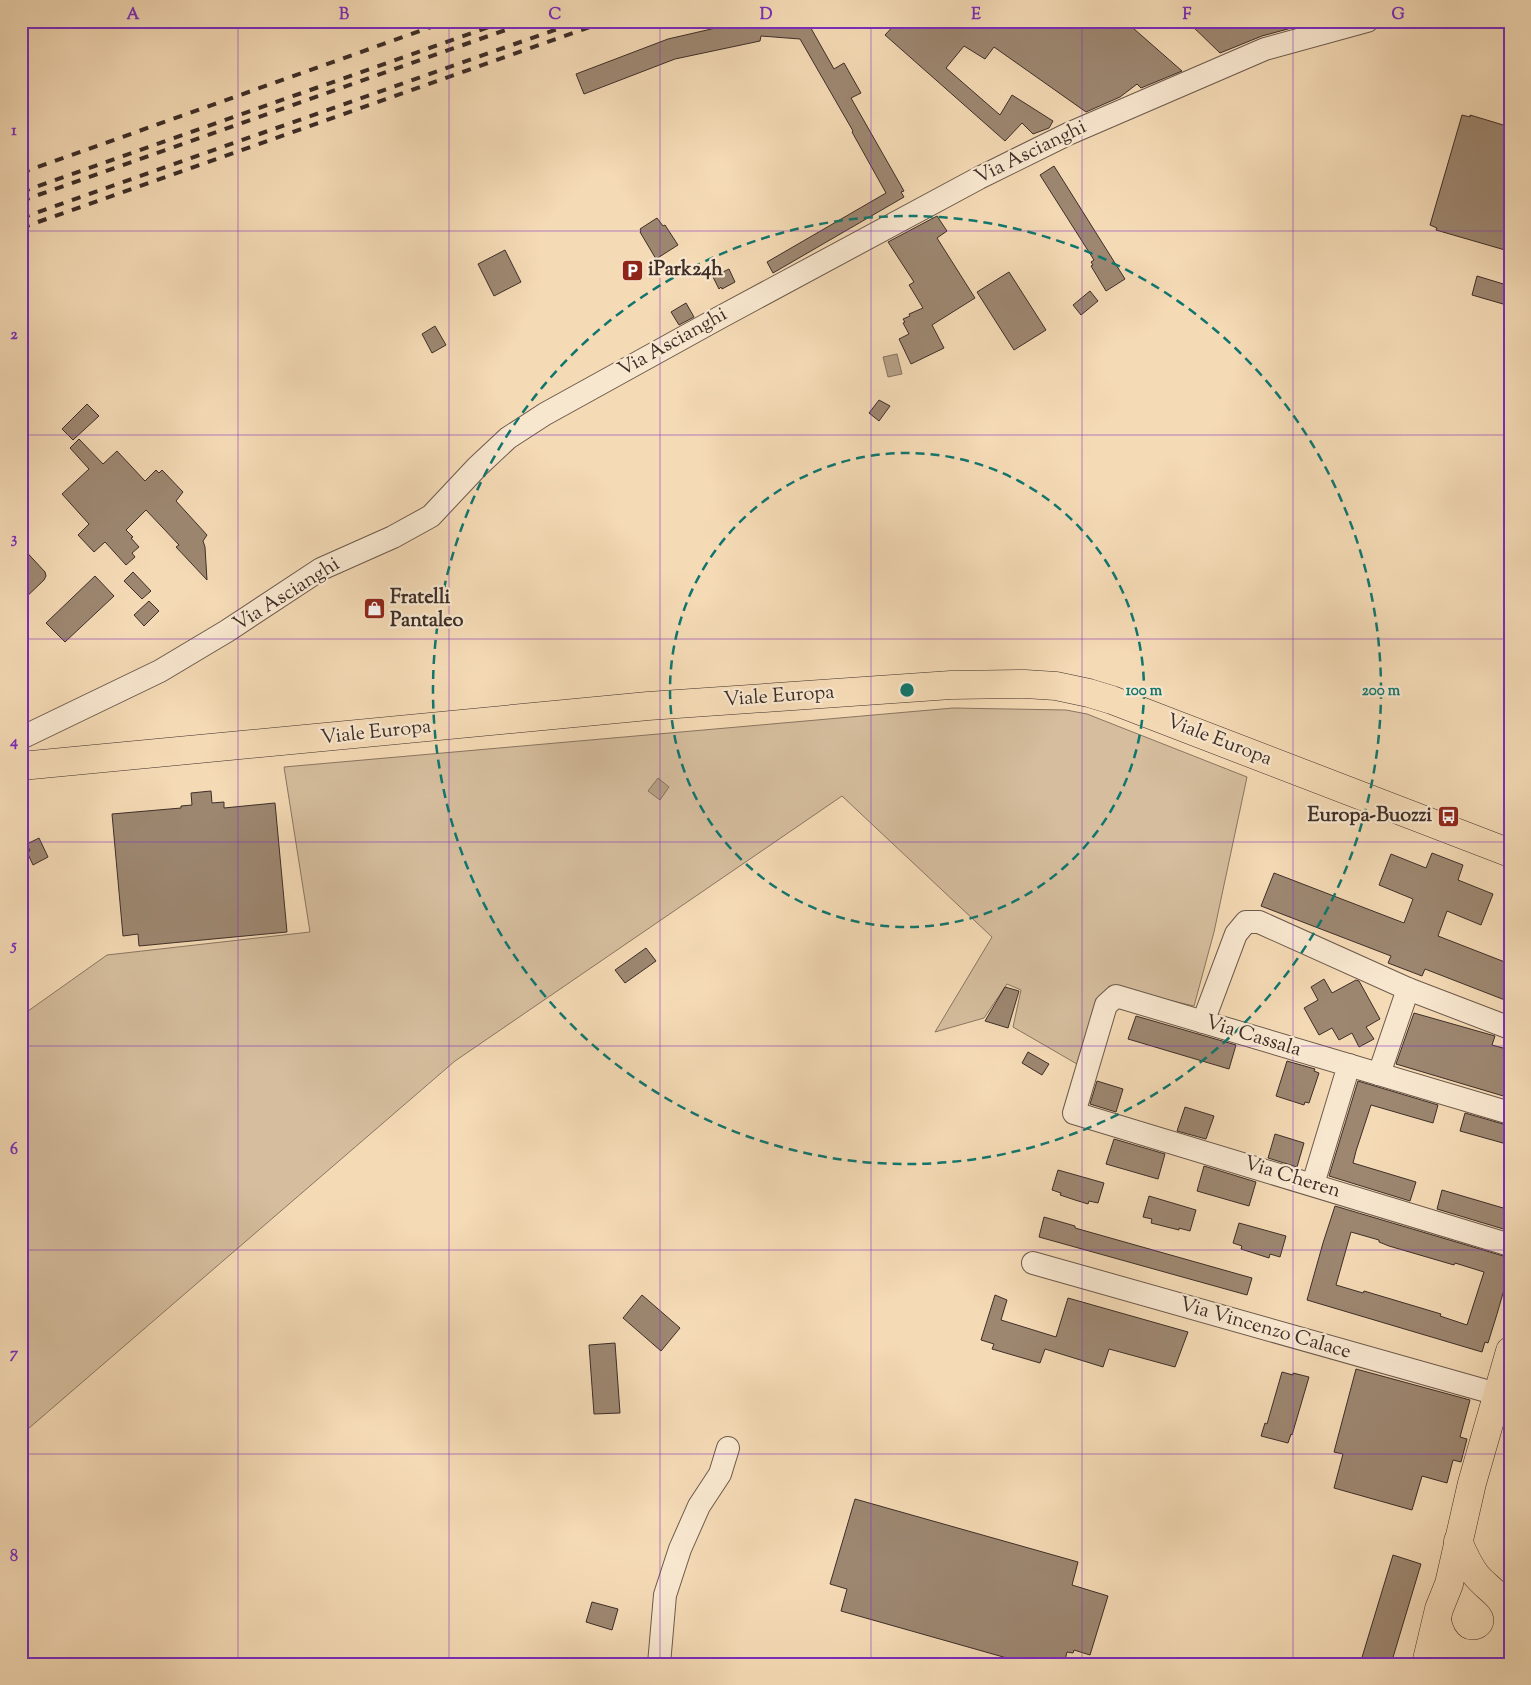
<svg xmlns="http://www.w3.org/2000/svg" width="1531" height="1685" font-family="'Sorts Mill Goudy',serif">
<style>
.green{fill:#d5bd9d;stroke:#8a7662}
.water{fill:#b6a085;stroke:#867260}
.building{fill:#9d8771;stroke:#3e2e28;fill-rule:evenodd}
.lines{fill:none;stroke-linecap:round;stroke-linejoin:round}
.minor-casing{stroke:#6c594b;stroke-width:24}
.major-casing{stroke:#3e2e28;stroke-width:29}
.minor{stroke:#f8e7cf;stroke-width:22}
.major{stroke:#f4dab5;stroke-width:28}
.rail{stroke:#3e2e28;stroke-width:4;stroke-dasharray:9 9;stroke-linecap:butt}
.grid{fill:none;stroke:#7b2cbf;stroke-width:1;stroke-opacity:0.55}
.ring{fill:none;stroke:#0f766e;stroke-width:2.5;stroke-dasharray:9 6}
.labels{text-anchor:middle;dominant-baseline:central;stroke-width:4.5;stroke-linejoin:round;paint-order:stroke}
.street-label{font-size:20px;fill:#3e2e28;stroke:#f8e7cf}
.poi-label{font-size:20px;font-weight:bold;fill:#3e2e28;stroke:#f8e7cf;text-anchor:start}
.centre{fill:#0f766e;stroke:#f8e7cf;stroke-width:2.5}
.ring-label{font-size:15px;text-anchor:middle;font-weight:bold;fill:#0f766e;stroke:#f8e7cf;stroke-width:4.5;stroke-linejoin:round;paint-order:stroke}
.neatline{fill:none;stroke:#7b2cbf;stroke-width:2}
.grid-label{font-size:16px;text-anchor:middle;font-weight:bold;fill:#7b2cbf}
</style>
<rect width="100%" height="100%" fill="#f4dab5"/>
<filter id="stains"><feTurbulence type="fractalNoise" baseFrequency=".004" numOctaves="4"/><feColorMatrix values="0 0 0 0 .2 0 0 0 0 .09 0 0 0 0 .02 0 0 0 .5 -.17"/></filter>
<radialGradient id="worn" r=".72"><stop offset=".6" stop-color="#630" stop-opacity="0"/><stop offset="1" stop-color="#630" stop-opacity=".3"/></radialGradient>
<!-- green -->
<path class="green" d="M953,708L1066,710L1087,714L1247,777L1214,932L1194,1006L1109,986L1077,1064L1013,1027L1021,990L1007,984L984,1018L935,1032L992,937L842,796L455,1061L21,1435V1016L107,955L310,932L284,767Z"/>
<!-- water -->
<g class="water">
<path d="M897,354L902,374L888,377L883,357Z"/>
<path d="M658,778L669,787L660,800L648,791Z"/>
</g>
<!-- building -->
<g class="building">
<path d="M746,21L808,23L834,69L844,63L861,93L851,98L904,191L901,192L904,197L773,273L767,262L886,193L852,132L853,131L800,39L761,36L760,41L675,59L584,94L576,74L668,39Z"/>
<path d="M898,21H1125L1182,71L1141,88L1137,84L1120,97L1086,112L994,47L985,59L964,46L946,68L1000,115L1012,95L1053,121L1049,128L1033,134L1022,123L1005,141L885,35Z"/>
<path d="M1187,21H1309L1310,23L1262,36L1220,53Z"/>
<path d="M1462,115L1470,117V115L1510,127V243L1507,242L1505,250L1436,230L1437,228L1430,225Z"/>
<path d="M1054,166L1125,279L1106,291L1091,266L1093,265L1091,262L1094,260L1040,175Z"/>
<path d="M937,216L947,231L937,238L975,298L932,325L944,348L911,364L899,339L909,334L903,323L905,322L903,319L910,316L909,314L923,308L909,285L914,282L888,242Z"/>
<path d="M657,218L663,226L665,225L678,245L656,259L640,232L641,231L640,229Z"/>
<path d="M505,250L521,282L494,296L478,264Z"/>
<path d="M729,269L735,282L722,289L721,287L719,289L713,277Z"/>
<path d="M1009,272L1046,330L1014,350L977,292Z"/>
<path d="M1477,276L1510,286V306L1472,295Z"/>
<path d="M1090,291L1098,301L1081,315L1073,305Z"/>
<path d="M686,303L694,317L679,325L671,312Z"/>
<path d="M435,326L446,345L432,353L422,334Z"/>
<path d="M879,400L890,406L879,421L869,413Z"/>
<path d="M87,404L99,416L73,440L62,429Z"/>
<path d="M79,439L103,464L117,451L145,481L156,470L159,473L162,470L183,492L176,501L207,535L203,541L205,547L207,580L176,547L179,545L146,510L126,530L133,537L131,538L139,547L132,553L135,557L126,565L105,542L94,552L78,535L89,524L62,494L89,469L70,448Z"/>
<path d="M21,546L45,572L46,576L44,580L21,602Z"/>
<path d="M133,572L151,591L142,599L124,581Z"/>
<path d="M95,576L114,596L65,642L46,623Z"/>
<path d="M149,601L159,611L144,626L134,615Z"/>
<path d="M211,791L212,803L224,802V808L275,803L287,932L139,946L138,934L123,936L112,814L181,808V806L192,805L191,793Z"/>
<path d="M39,838L48,857L33,865L27,852L30,851L27,844Z"/>
<path d="M1432,853L1463,865L1458,880L1493,894L1481,925L1447,911L1438,936L1510,964V1002L1425,969L1422,976L1388,963L1391,956L1261,906L1274,873L1404,923L1413,899L1379,885L1391,854L1426,868Z"/>
<path d="M646,948L656,961L625,983L615,970Z"/>
<path d="M1324,979L1332,993L1356,980L1359,981L1380,1019L1366,1027L1374,1039L1359,1047L1352,1033L1339,1040L1332,1028L1319,1035L1304,1008L1318,1000L1311,987Z"/>
<path d="M1005,987L1019,991L1008,1028L985,1021Z"/>
<path d="M1414,1013L1495,1036L1492,1045L1510,1050V1098L1396,1064Z"/>
<path d="M1136,1016L1236,1045L1229,1069L1128,1039Z"/>
<path d="M1028,1052L1049,1064L1042,1075L1022,1063Z"/>
<path d="M1287,1061L1315,1069L1314,1071L1319,1073L1309,1103L1305,1102L1304,1105L1276,1096Z"/>
<path d="M1097,1081L1123,1089L1116,1112L1090,1104Z"/>
<path d="M1358,1081L1438,1105L1433,1123L1371,1105L1356,1151L1353,1163L1416,1182L1410,1201L1329,1176Z"/>
<path d="M1185,1107L1214,1116L1206,1139L1177,1131Z"/>
<path d="M1465,1113L1510,1126V1145L1460,1131Z"/>
<path d="M1275,1134L1304,1143L1297,1167L1268,1158Z"/>
<path d="M1114,1139L1165,1154L1158,1179L1106,1164Z"/>
<path d="M1204,1166L1256,1182L1249,1206L1197,1191Z"/>
<path d="M1058,1170L1104,1183L1098,1203L1089,1201L1088,1204L1075,1200L1060,1195L1061,1193L1052,1190Z"/>
<path d="M1442,1190L1510,1210V1231L1437,1209Z"/>
<path d="M1149,1196L1196,1210L1190,1231L1179,1228V1230L1151,1223L1152,1219L1143,1217Z"/>
<path d="M1335,1206L1510,1258V1269L1497,1314L1488,1343L1485,1342L1482,1352L1307,1300L1323,1243ZM1351,1232L1379,1240V1242L1389,1246L1454,1265L1455,1263L1484,1272L1467,1325L1440,1316L1441,1314L1364,1291L1363,1293L1336,1285Z"/>
<path d="M1044,1217L1075,1226V1228L1252,1278L1247,1295L1039,1237Z"/>
<path d="M1239,1223L1286,1236L1280,1257L1270,1254L1269,1258L1241,1249L1242,1246L1233,1243Z"/>
<path d="M642,1295L680,1328L661,1351L623,1318Z"/>
<path d="M995,1295L1007,1300L1001,1320L1056,1337L1068,1298L1188,1332L1175,1367L1109,1349L1103,1367L1045,1349L1040,1363L992,1349L994,1344L981,1340Z"/>
<path d="M615,1343L620,1413L594,1414L589,1345Z"/>
<path d="M1356,1369L1470,1400L1460,1437L1467,1439L1461,1462L1453,1460L1447,1483L1422,1476L1412,1510L1334,1488L1343,1454L1334,1452Z"/>
<path d="M1282,1372L1293,1375V1373L1309,1377L1292,1435L1291,1434L1288,1443L1261,1436L1265,1423L1267,1424Z"/>
<path d="M855,1499L1078,1562L1072,1585L1108,1596L1090,1655L1074,1650L1073,1653L1067,1652L1064,1664H1028L841,1611L847,1589L830,1584Z"/>
<path d="M1393,1555L1421,1564L1391,1664H1360Z"/>
<path d="M592,1602L618,1609L612,1630L586,1622Z"/>
</g>
<g class="lines">
<defs>
<g id="minor">
<path d="M21,738L160,671L227,631L321,569L393,537L431,516L477,467L508,438L545,414L717,319L979,178L1068,134L1265,49L1367,21"/>
<path d="M1203,1022L1236,934L1246,922H1259L1408,989L1510,1028"/>
<path d="M1379,1074L1408,989"/>
<path d="M1510,1113L1116,996L1106,1005L1074,1113L1510,1245"/>
<path d="M1313,1184L1349,1065"/>
<path d="M1033,1263L1497,1394"/>
<path d="M1488,1651L1510,1656"/>
<path d="M659,1664L665,1595L680,1549L699,1506L720,1474L728,1448"/>
</g>
<g id="major">
<path d="M21,766L648,706L951,685L1025,684L1056,686L1089,693L1112,700L1510,853"/>
<path d="M1437,1621C1448,1675 1516,1656 1507,1613C1503,1595 1486,1588 1476,1575C1468,1565 1463,1553 1458,1541"/>
<path d="M1426,1664L1439,1609L1449,1584L1472,1483L1510,1351"/>
</g>
</defs>
<!-- minor casing -->
<use href="#minor" class="minor-casing"/>
<!-- major casing -->
<use href="#major" class="major-casing"/>
<!-- minor -->
<use href="#minor" class="minor"/>
<!-- major -->
<use href="#major" class="major"/>
<!-- rail -->
<g class="rail">
<path d="M21,173L448,21"/>
<path d="M21,192L506,21"/>
<path d="M21,201L531,21"/>
<path d="M21,218L580,21"/>
<path d="M21,228L593,26L604,21"/>
</g>
</g>
<!-- grid -->
<path class="grid" d="M238,21V1664M449,21V1664M660,21V1664M871,21V1664M1082,21V1664M1293,21V1664M21,231H1510M21,435H1510M21,639H1510M21,842H1510M21,1046H1510M21,1250H1510M21,1454H1510"/>
<!-- distance rings -->
<g class="ring">
<circle cx="907" cy="690" r="237"/>
<circle cx="907" cy="690" r="474"/>
</g>
<!-- icons -->
<defs>
<symbol id="parking-square" viewBox="-11 -11 22 22"><rect x="-9" y="-9" width="18" height="18" rx="4" fill="#8f2418" stroke="#f8e7cf"/><path d="M-3.5-5.5H1a3.5 3.5 0 0 1 0 7H-1V5.5H-3.5ZM-1-3.4V-.6H.8a1.4 1.4 0 0 0 0-2.8Z" fill="#fff"/></symbol>
<symbol id="shop-square" viewBox="-11 -11 22 22"><rect x="-9" y="-9" width="18" height="18" rx="4" fill="#8f2418" stroke="#f8e7cf"/><path d="M-5-2.5h2.3a2.7 3.5 0 0 1 5.4 0H5L5.5 6h-11ZM-1.5-2.5h3a1.5 2.3 0 0 0-3 0Z" fill="#fff"/></symbol>
<symbol id="bus-square" viewBox="-11 -11 22 22"><rect x="-9" y="-9" width="18" height="18" rx="4" fill="#8f2418" stroke="#f8e7cf"/><path d="M-5-6H5V4H4V6H2V4H-2V6H-4V4H-5ZM-3.5-4V0h7V-4ZM-3.5 1.2v1.5H-2V1.2ZM2 1.2v1.5H3.5V1.2Z" fill="#fff"/></symbol>
</defs>
<g fill-rule="evenodd">
<use href="#parking-square" x="620" y="258" width="25" height="25"/>
<use href="#shop-square" x="362" y="596" width="25" height="25"/>
<use href="#bus-square" x="1436" y="804" width="25" height="25"/>
</g>
<g class="labels">
<!-- street labels -->
<g class="street-label">
<text transform="translate(1031 153) rotate(-26)">Via Ascianghi</text>
<text transform="translate(673 343) rotate(-29)">Via Ascianghi</text>
<text transform="translate(287 595) rotate(-32)">Via Ascianghi</text>
<text transform="translate(779 697) rotate(-4)">Viale Europa</text>
<text transform="translate(376 733) rotate(-6)">Viale Europa</text>
<text transform="translate(1219 741) rotate(21)">Viale Europa</text>
<text transform="translate(1253 1037) rotate(17)">Via Cassala</text>
<text transform="translate(1292 1178) rotate(17)">Via Cheren</text>
<text transform="translate(1265 1329) rotate(16)">Via Vincenzo Calace</text>
</g>
<!-- poi labels -->
<g class="poi-label">
<text x="648" y="270">iPark24h</text>
<text x="390" y="598">Fratelli<tspan x="390" dy="23">Pantaleo</tspan></text>
<text x="1432" y="816" text-anchor="end">Europa-Buozzi</text>
</g>
</g>
<circle cx="907" cy="690" r="8" class="centre"/>
<g class="ring-label">
<text x="1144" y="695">100 m</text>
<text x="1381" y="695">200 m</text>
</g>
<!-- margin -->
<rect width="1531" height="1685" fill="none" stroke="#f4dab5" stroke-width="55"/>
<rect x="28" y="28" width="1476" height="1630" class="neatline"/>
<g class="grid-label">
<text x="133" y="19">A</text>
<text x="344" y="19">B</text>
<text x="555" y="19">C</text>
<text x="766" y="19">D</text>
<text x="976" y="19">E</text>
<text x="1187" y="19">F</text>
<text x="1398" y="19">G</text>
<text x="14" y="135">1</text>
<text x="14" y="339">2</text>
<text x="14" y="543">3</text>
<text x="14" y="746">4</text>
<text x="14" y="950">5</text>
<text x="14" y="1154">6</text>
<text x="14" y="1358">7</text>
<text x="14" y="1561">8</text>
</g>
<rect width="100%" height="100%" filter="url(#stains)"/>
<rect width="100%" height="100%" fill="url(#worn)"/>
</svg>
